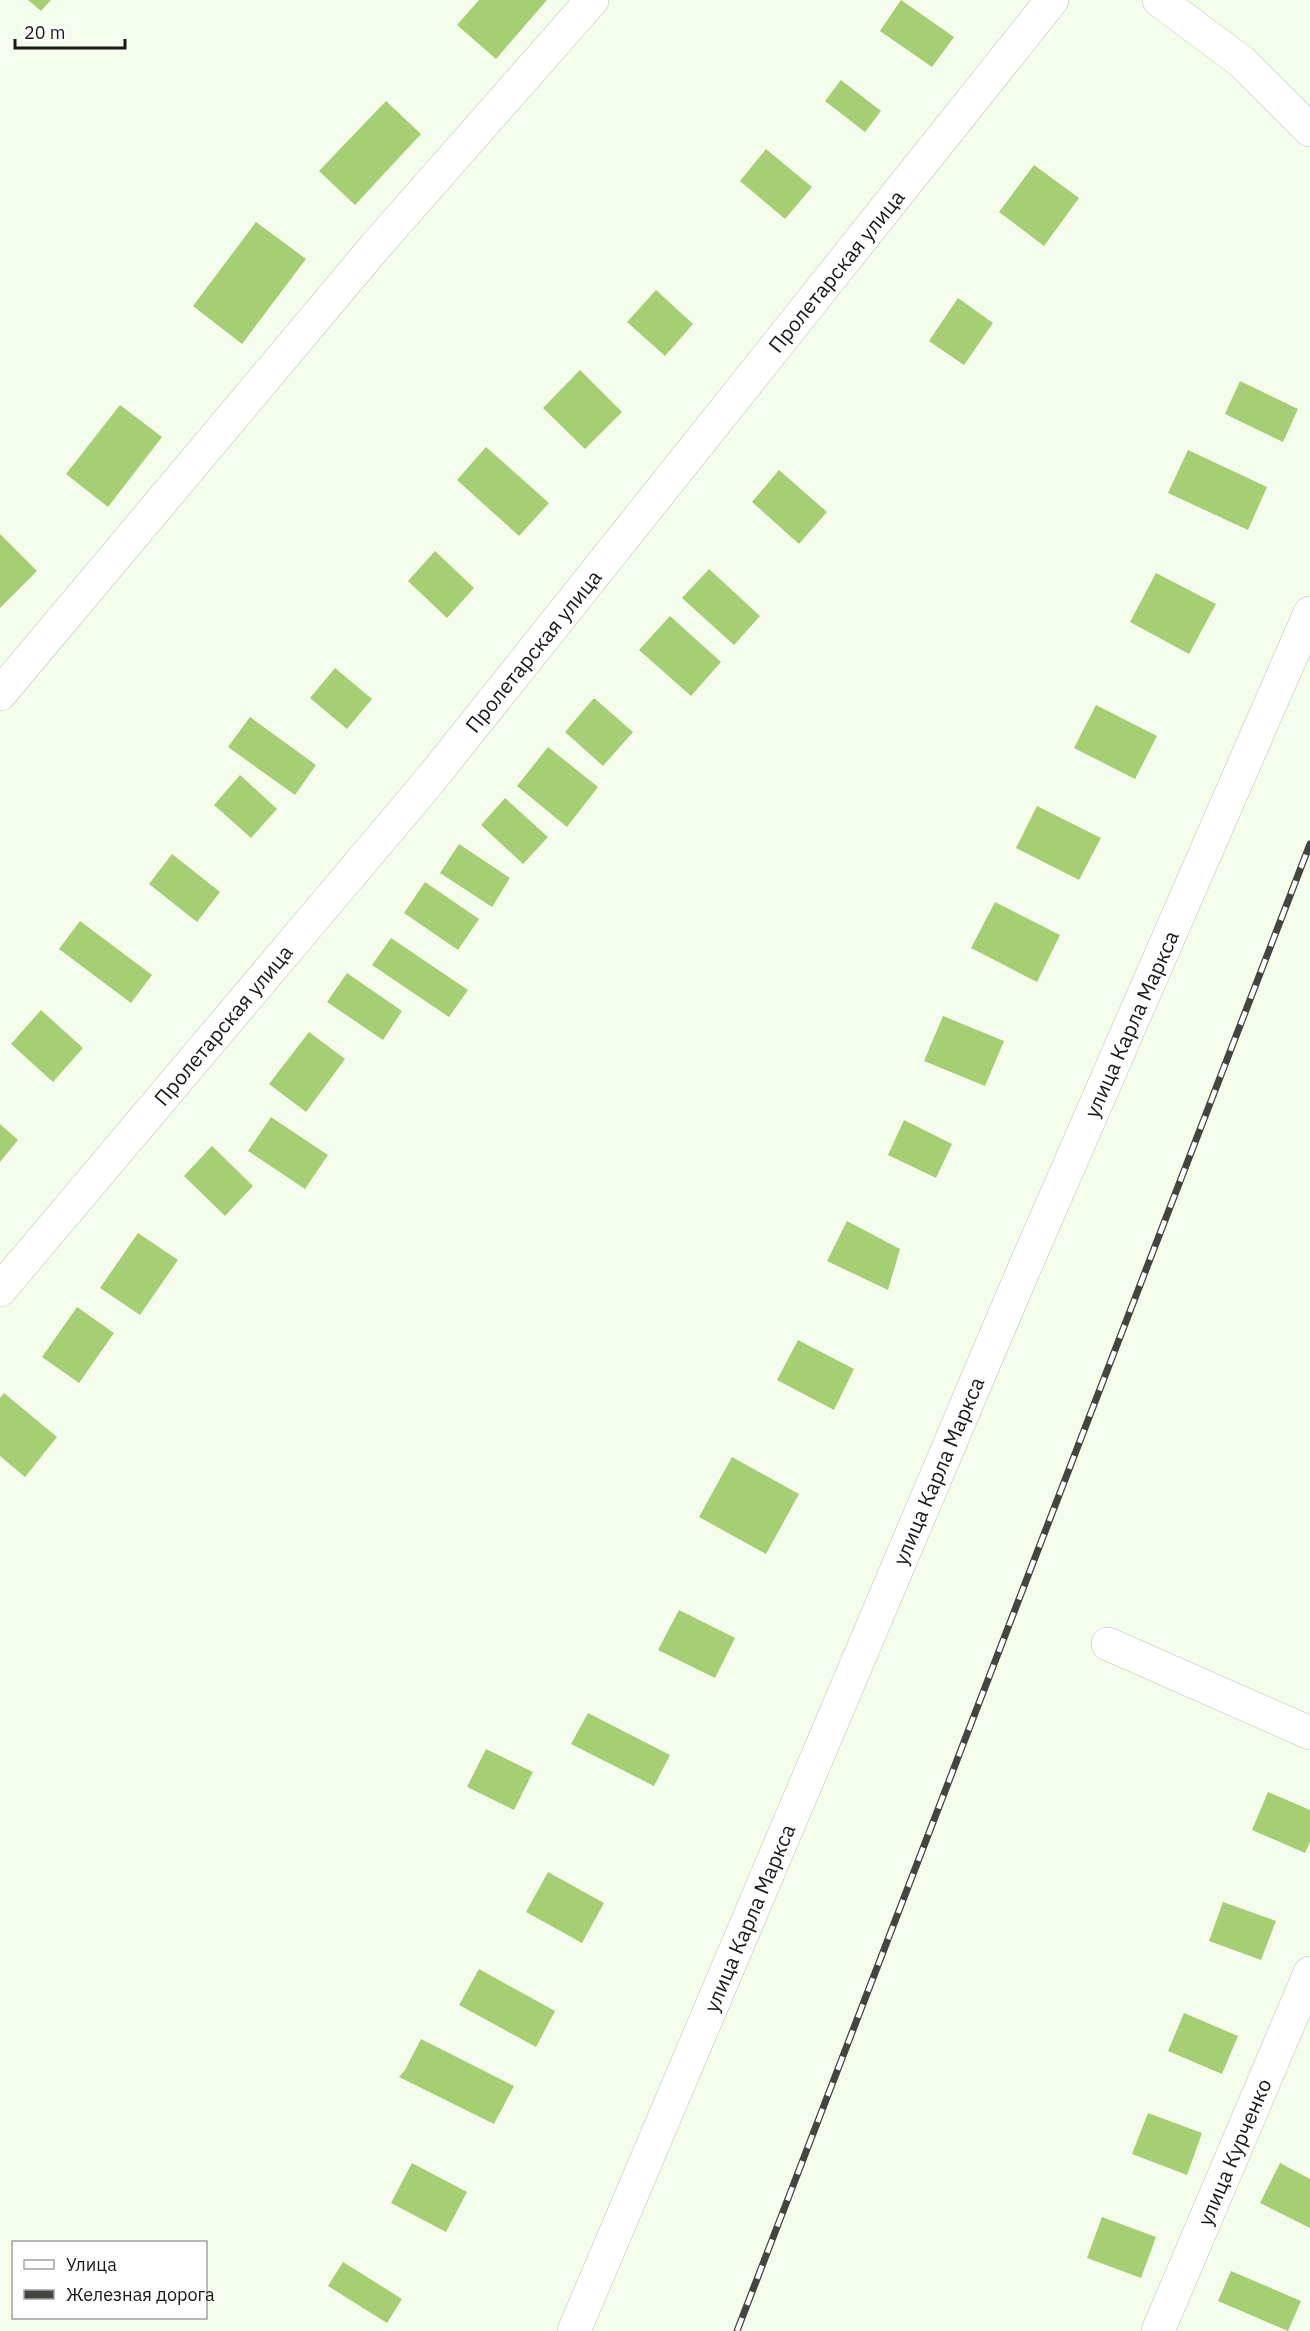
<svg xmlns="http://www.w3.org/2000/svg" width="1310" height="2331" font-family="'IBM Plex Sans',sans-serif">
<style>
.building{fill:#a6ce73}
.lines{fill:none;stroke-linecap:round;stroke-linejoin:round}
.minor-casing{stroke:#bbc2b3;stroke-width:34}
.minor{stroke:#fff;stroke-width:33}
.rail-casing{stroke:#43463f;stroke-width:7}
.rail{stroke:#fff;stroke-width:4.5;stroke-dasharray:14;stroke-linecap:butt}
.labels{text-anchor:middle;dominant-baseline:central;stroke-width:4.5;stroke-linejoin:round;paint-order:stroke}
.street-label{font-size:21px;fill:#181a15;stroke:#fff}
</style>
<rect width="100%" height="100%" fill="#f4fcec"/>
<!-- building -->
<g class="building">
<path d="M28,0H51L41,11Z"/>
<path d="M479,0H547L496,59L457,25Z"/>
<path d="M901,0L954,37L932,67L880,31Z"/>
<path d="M841,80L881,111L865,132L825,101Z"/>
<path d="M386,101L421,134L355,205L319,171Z"/>
<path d="M766,149L812,187L785,219L740,181Z"/>
<path d="M1034,165L1079,198L1044,246L999,212Z"/>
<path d="M256,222L306,259L242,344L193,306Z"/>
<path d="M656,290L693,324L665,356L627,322Z"/>
<path d="M958,298L993,323L964,365L929,341Z"/>
<path d="M580,370L622,412L585,449L543,408Z"/>
<path d="M1240,381L1298,409L1283,442L1225,414Z"/>
<path d="M120,405L162,437L108,507L66,474Z"/>
<path d="M486,447L549,503L519,536L457,480Z"/>
<path d="M1188,450L1267,487L1248,530L1168,493Z"/>
<path d="M779,470L827,512L799,544L752,502Z"/>
<path d="M0,534L37,571L0,608Z"/>
<path d="M435,551L474,588L447,618L408,581Z"/>
<path d="M709,569L760,616L734,645L682,598Z"/>
<path d="M1156,573L1216,604L1189,654L1130,622Z"/>
<path d="M670,616L721,662L691,696L639,650Z"/>
<path d="M335,668L372,699L347,729L310,698Z"/>
<path d="M594,698L633,732L603,766L565,732Z"/>
<path d="M1096,705L1157,736L1135,779L1074,748Z"/>
<path d="M250,717L316,765L295,795L228,747Z"/>
<path d="M548,747L598,787L567,827L517,786Z"/>
<path d="M240,775L277,809L251,838L214,805Z"/>
<path d="M505,798L548,837L523,864L481,825Z"/>
<path d="M1037,806L1101,838L1079,880L1016,848Z"/>
<path d="M459,844L510,878L492,907L440,873Z"/>
<path d="M172,854L220,892L197,922L149,884Z"/>
<path d="M425,882L479,919L458,950L404,913Z"/>
<path d="M995,902L1060,935L1037,982L971,948Z"/>
<path d="M80,921L152,975L131,1003L59,949Z"/>
<path d="M391,938L468,990L449,1017L372,965Z"/>
<path d="M347,973L402,1011L383,1040L327,1002Z"/>
<path d="M41,1010L83,1048L53,1082L11,1044Z"/>
<path d="M943,1016L1004,1041L985,1086L924,1061Z"/>
<path d="M309,1032L345,1059L306,1112L269,1084Z"/>
<path d="M271,1117L328,1155L305,1189L248,1151Z"/>
<path d="M904,1120L952,1144L936,1178L888,1155Z"/>
<path d="M0,1124L18,1140L0,1162Z"/>
<path d="M212,1146L253,1186L225,1216L184,1176Z"/>
<path d="M847,1221L900,1249L888,1290L827,1261Z"/>
<path d="M138,1233L178,1260L140,1315L100,1288Z"/>
<path d="M77,1307L114,1333L79,1383L42,1357Z"/>
<path d="M798,1340L854,1369L834,1410L777,1380Z"/>
<path d="M4,1393L57,1437L25,1477L0,1456V1398Z"/>
<path d="M732,1457L799,1494L766,1554L699,1517Z"/>
<path d="M679,1610L735,1638L715,1678L658,1650Z"/>
<path d="M588,1713L670,1755L654,1786L571,1744Z"/>
<path d="M486,1749L533,1772L514,1810L467,1787Z"/>
<path d="M1268,1792L1310,1810V1842L1305,1853L1252,1830Z"/>
<path d="M548,1872L604,1903L582,1943L526,1912Z"/>
<path d="M1223,1902L1276,1921L1261,1960L1209,1941Z"/>
<path d="M479,1969L555,2011L536,2047L459,2005Z"/>
<path d="M1184,2013L1238,2036L1222,2074L1168,2051Z"/>
<path d="M421,2039L514,2086L494,2124L399,2077L405,2070Z"/>
<path d="M1148,2113L1202,2133L1187,2175L1132,2154Z"/>
<path d="M412,2163L467,2192L446,2232L391,2203Z"/>
<path d="M1280,2163L1310,2179V2228L1260,2203Z"/>
<path d="M1102,2217L1156,2237L1141,2278L1087,2258Z"/>
<path d="M343,2262L402,2299L387,2323L328,2286Z"/>
<path d="M1231,2271L1301,2301L1288,2331L1218,2301Z"/>
</g>
<g class="lines">
<defs>
<g id="minor">
<path d="M1159,0L1242,62L1310,130"/>
<path d="M0,694L374,248L592,0"/>
<path d="M0,1290L431,779L1052,0"/>
<path d="M1108,1644L1310,1733"/>
<path d="M574,2331L1021,1276L1310,613"/>
<path d="M1158,2331L1310,1973"/>
</g>
</defs>
<!-- minor casing -->
<use href="#minor" class="minor-casing"/>
<!-- minor -->
<use href="#minor" class="minor"/>
<defs>
<path id="rail" d="M737,2331L1310,844"/>
</defs>
<!-- rail casing -->
<use href="#rail" class="rail-casing"/>
<!-- rail -->
<use href="#rail" class="rail"/>
</g>
<g class="labels">
<!-- street labels -->
<g class="street-label">
<text transform="translate(836 271) rotate(-51)">Пролетарская улица</text>
<text transform="translate(533 651) rotate(-51)">Пролетарская улица</text>
<text transform="translate(1131 1024) rotate(-66)">улица Карла Маркса</text>
<text transform="translate(223 1025) rotate(-50)">Пролетарская улица</text>
<text transform="translate(938 1471) rotate(-67)">улица Карла Маркса</text>
<text transform="translate(749 1918) rotate(-67)">улица Карла Маркса</text>
<text transform="translate(1234 2152) rotate(-67)">улица Курченко</text>
</g>
</g>
<!-- legend -->
<rect x="12" y="2241" width="195" height="78" fill="#ffffff" stroke="#a3a3a1" stroke-width="1.5"/>
<rect x="24" y="2260" width="30" height="9" fill="#ffffff" stroke="#a3a3a1" stroke-width="1.5"/>
<text x="66" y="2271" font-size="18" fill="#181a15">Улица</text>
<rect x="24" y="2290" width="30" height="9" fill="#43463f" stroke="#a3a3a1" stroke-width="1.5"/>
<text x="66" y="2301" font-size="18" fill="#181a15">Железная дорога</text>
<!-- scale -->
<path d="M15 39v9h110v-9" fill="none" stroke="#181a15" stroke-width="3"/>
<text x="24" y="39" font-size="18" fill="#181a15" stroke="#ffffff" stroke-width="4.5" paint-order="stroke">20 m</text>
</svg>
